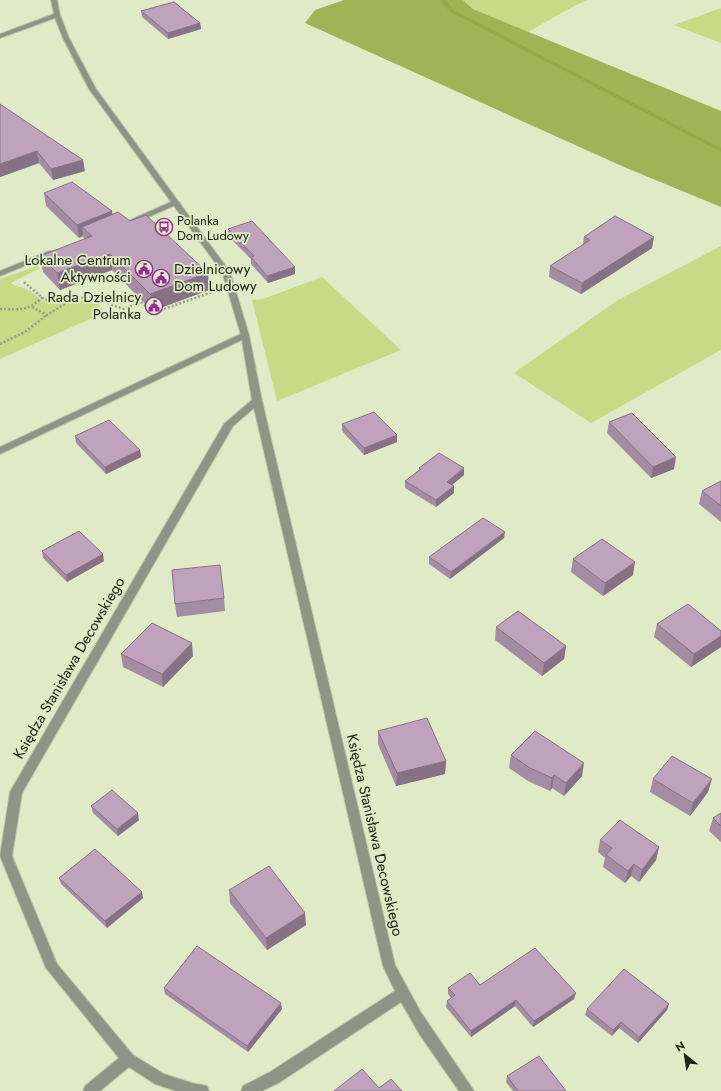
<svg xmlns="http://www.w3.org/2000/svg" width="721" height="1091" font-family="Jost,sans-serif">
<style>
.green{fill:#c7db87}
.forest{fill:#9fb456}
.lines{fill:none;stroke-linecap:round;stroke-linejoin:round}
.stream{fill:#95a94a;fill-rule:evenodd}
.lane-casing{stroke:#bdc6a6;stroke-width:2}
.street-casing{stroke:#bdc6a6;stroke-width:2}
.path{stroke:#969e82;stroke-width:2.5;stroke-dasharray:2 2;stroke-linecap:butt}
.lane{fill:#8f9485;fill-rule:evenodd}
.street{fill:#8f9485;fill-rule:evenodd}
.wall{fill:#a48ca3}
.shaded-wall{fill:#867284}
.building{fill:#bfa3bd;stroke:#867284}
.labels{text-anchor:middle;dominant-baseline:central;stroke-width:3.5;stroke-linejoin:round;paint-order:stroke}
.far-poi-label{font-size:13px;fill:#202416;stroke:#e0eac6;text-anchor:start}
.poi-label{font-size:15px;fill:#202416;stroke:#e0eac6;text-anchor:end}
.street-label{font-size:15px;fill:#202416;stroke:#e0eac6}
</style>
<rect width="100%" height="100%" fill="#e0eac6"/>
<!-- green -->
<g class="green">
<path d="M463,0H588L574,6L528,32L473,9Z"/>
<path d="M721,8V43L674,25Z"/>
<path d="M721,246V350L591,423L514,373L618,300Z"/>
<path d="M37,266L40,268L11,283C17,288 22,286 28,290C34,292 38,299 43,301C61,305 80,300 97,300L100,302L99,306L95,309L99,315L0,359V279Z"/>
<path d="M322,277L401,350L277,401L252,300L263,299Z"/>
</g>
<!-- forest -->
<path class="forest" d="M344,0H463L473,9L721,111V207L624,167L305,23L315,10Z"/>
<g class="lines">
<!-- stream -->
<path class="stream" d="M440,0H446L454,10L721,148V152L450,12Z"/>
<defs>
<g id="lane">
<path d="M173,201H176L180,203L135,223H132L128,221Z"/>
<path d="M49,251H52L56,253L0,276V271Z"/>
<path d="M245,332L249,335L248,337L0,454V447Z"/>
</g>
<path id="street" d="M51,0H57L60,15L69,38L96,89L230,272L249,335L262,401L395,965L420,1011L474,1091H459L420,1035L401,1002L280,1082L262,1091H241L243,1086L270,1072L395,991L383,966L254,408L233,426L22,793L12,856L57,964L133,1055L164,1074L192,1083L207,1086L209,1091H176L155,1084L129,1067L100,1091H83L85,1086L119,1058L46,968L0,856L10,792L224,424L252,400L241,335L222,272L89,89L63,38L55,18L0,38V34L54,14Z"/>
</defs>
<!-- lane casing -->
<use href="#lane" class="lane-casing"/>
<!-- street casing -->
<use href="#street" class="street-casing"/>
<!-- path -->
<g class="path">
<path d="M24,282L45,300L98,297L112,305L124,309L141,302L153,313L212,292"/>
<path d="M32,307L47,315L65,304L66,300"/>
<path d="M0,309C21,309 27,312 43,297"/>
<path d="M0,344L25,332L47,315"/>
</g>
<!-- lane -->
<use href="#lane" class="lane"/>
<!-- street -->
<use href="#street" class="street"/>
</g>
<!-- wall -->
<g class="wall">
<path d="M141,11L200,23L201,29L168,39L142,17Z"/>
<path d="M0,104L85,171L53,180L39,163L0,177Z"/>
<path d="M44,193L112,215L130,221L208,273L209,290L152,311L112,270L60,290L43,272L40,256L84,239L83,236L79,238L46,206Z"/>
<path d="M228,229L295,274L268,283L251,264V259L228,236Z"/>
<path d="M584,237L652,248L581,294L549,277L550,266L583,245Z"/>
<path d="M609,422L674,469L651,478L607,433Z"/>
<path d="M342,424L397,435V442L364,455L342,431Z"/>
<path d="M75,436L140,450L141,457L106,474L76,443Z"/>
<path d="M419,468L464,475L452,485L454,493L436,507L405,488V481L419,470Z"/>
<path d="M721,481V522L699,504L702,491Z"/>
<path d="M504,538L450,579L429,564V557Z"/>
<path d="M42,551L104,561L67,582L43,558Z"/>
<path d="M573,559L633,575L603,596L571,572Z"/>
<path d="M224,598L225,611L177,617L175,604Z"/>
<path d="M657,624L721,631V647L691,667L654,637Z"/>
<path d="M496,627L566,646L564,659L542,676L495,640Z"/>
<path d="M121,654L193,656L163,687L123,667Z"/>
<path d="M378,731L446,761L445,774L396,786L378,744Z"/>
<path d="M511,755L582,776L564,796L552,788L550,791L528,781L509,768Z"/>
<path d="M653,779L708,792L690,816L650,792Z"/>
<path d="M91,806L139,820L118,836L93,813Z"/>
<path d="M721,813V842L709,831L713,818Z"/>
<path d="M600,840L659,847L656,860L639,882L631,876L625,883L603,867L605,858L598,852Z"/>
<path d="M59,878L143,898L107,928L61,884Z"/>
<path d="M229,890L306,925L267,950L230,903Z"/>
<path d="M480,985L574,999L533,1027L515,1006L471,1037L446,1007L447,1001L451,998L448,994V988Z"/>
<path d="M164,988L282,1009L248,1052L165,994Z"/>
<path d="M669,1004L667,1010L638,1043L619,1028L612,1036L585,1015L587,1009Z"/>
<path d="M507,1076L566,1091H513L506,1082Z"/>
</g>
<!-- shaded-wall -->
<g class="shaded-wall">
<path d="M200,23L201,29L168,39V33Z"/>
<path d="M37,151L39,163L0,177V164Z"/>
<path d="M83,160L85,171L53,180L51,169Z"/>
<path d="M112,211L114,223L82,227L83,236L79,238L77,225Z"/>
<path d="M654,237L652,248L581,294L582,283Z"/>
<path d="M110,254L112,270L60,290L57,273Z"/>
<path d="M295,267V274L268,283L267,276Z"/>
<path d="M208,273L209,290L152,311L150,294Z"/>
<path d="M397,435V442L364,455V448Z"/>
<path d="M140,450L141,457L106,474L105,467Z"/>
<path d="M676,457L674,469L651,478L653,467Z"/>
<path d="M464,468V475L447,489V482Z"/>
<path d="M454,486V493L436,507V500Z"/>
<path d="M505,532L504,538L450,579L451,572Z"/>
<path d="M103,554L104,561L67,582L66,575Z"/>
<path d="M635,562L633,575L603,596L605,583Z"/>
<path d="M721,636V647L691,667L694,654Z"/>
<path d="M192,643L193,656L163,687L162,674Z"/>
<path d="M566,646L564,659L542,676L544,663Z"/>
<path d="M446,761L445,774L396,786L397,773Z"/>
<path d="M584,763L582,776L564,796L566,783Z"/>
<path d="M554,775L552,788L550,791L552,778Z"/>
<path d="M712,779L708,792L690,816L693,803Z"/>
<path d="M138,813L139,820L118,836L117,829Z"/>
<path d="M659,847L656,860L639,882L642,870Z"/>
<path d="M634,864L631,876L625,883L628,871Z"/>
<path d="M142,892L143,898L107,928L105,921Z"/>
<path d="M305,913L306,925L267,950L266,938Z"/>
<path d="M576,993L574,999L533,1027L534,1021Z"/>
<path d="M516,1000L515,1006L471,1037V1031Z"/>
<path d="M281,1003L282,1009L248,1052L247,1046Z"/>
<path d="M669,1004L667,1010L638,1043L639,1037Z"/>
<path d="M621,1022L619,1028L612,1036L613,1030Z"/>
</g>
<!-- building -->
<g class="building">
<path d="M174,2L200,23L168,33L141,11Z"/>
<path d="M0,104L83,160L51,169L37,151L0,164Z"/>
<path d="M72,182L112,211L77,225L44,193Z"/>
<path d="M118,212L130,221L146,215L208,273L150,294L110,254L57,273L40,256L92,236L82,227Z"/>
<path d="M615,216L654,237L582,283L550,266L590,240L584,237Z"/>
<path d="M252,221L295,267L267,276L251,257L254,256L228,229Z"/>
<path d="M374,412L397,435L364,448L342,424Z"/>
<path d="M632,413L676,457L653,467L609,422Z"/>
<path d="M109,420L140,450L105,467L75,436Z"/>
<path d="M439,453L464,468L447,482L454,486L436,500L405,481L421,469L419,468Z"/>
<path d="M721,481V506L702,491Z"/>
<path d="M483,518L505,532L451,572L429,557Z"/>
<path d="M79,531L103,554L66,575L42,551Z"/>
<path d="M602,539L635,562L605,583L573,559Z"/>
<path d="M220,565L224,598L175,604L172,570Z"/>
<path d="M688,604L721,631V636L694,654L657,624Z"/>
<path d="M518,611L566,646L544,663L496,627Z"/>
<path d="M152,623L192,643L162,674L121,654Z"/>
<path d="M427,718L446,761L397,773L378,731Z"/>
<path d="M535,731L584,763L566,783L554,775L552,778L530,768L511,755Z"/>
<path d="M672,756L712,779L693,803L653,779Z"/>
<path d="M112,790L138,813L117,829L91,806Z"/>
<path d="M721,813V826L713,818Z"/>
<path d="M620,820L659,847L642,870L634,864L628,871L606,855L612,848L600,840Z"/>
<path d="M95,849L142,892L105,921L59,878Z"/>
<path d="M269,866L305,913L266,938L229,890Z"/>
<path d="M197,946L281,1003L247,1046L164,988Z"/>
<path d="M535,948L576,993L534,1021L516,1000L471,1031L447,1001L455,995L448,988L470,973L480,985Z"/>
<path d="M624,969L669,1004L639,1037L621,1022L613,1030L587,1009Z"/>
<path d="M539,1056L566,1091H518L507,1076Z"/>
<path d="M362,1069L379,1088L391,1079L402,1091H334Z"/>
</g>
<!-- icons -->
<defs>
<symbol id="bus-ring" viewBox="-11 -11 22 22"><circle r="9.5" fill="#e0eac6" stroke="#922c91" stroke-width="1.5"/><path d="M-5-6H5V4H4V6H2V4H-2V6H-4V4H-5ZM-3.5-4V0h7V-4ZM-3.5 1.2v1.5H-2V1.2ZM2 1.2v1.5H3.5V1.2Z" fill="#922c91"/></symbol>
<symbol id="civic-ring" viewBox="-11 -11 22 22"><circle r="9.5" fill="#e0eac6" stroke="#922c91" stroke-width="1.5"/><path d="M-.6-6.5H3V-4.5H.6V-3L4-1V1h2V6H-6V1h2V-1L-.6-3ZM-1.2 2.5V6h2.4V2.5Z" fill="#922c91"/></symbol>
</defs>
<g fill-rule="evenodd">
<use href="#bus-ring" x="154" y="217" width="20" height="20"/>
<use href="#civic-ring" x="134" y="259" width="20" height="20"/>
<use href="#civic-ring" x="151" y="268" width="20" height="20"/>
<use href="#civic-ring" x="144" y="296" width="20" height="20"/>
</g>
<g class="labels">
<!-- far-poi labels -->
<g class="far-poi-label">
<text x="177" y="220">Polanka<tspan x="177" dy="15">Dom Ludowy</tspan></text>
</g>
<!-- poi labels -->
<g class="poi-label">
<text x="131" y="260">Lokalne Centrum<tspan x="131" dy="17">Aktywności</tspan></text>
<text x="174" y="269" text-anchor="start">Dzielnicowy<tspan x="174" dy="17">Dom Ludowy</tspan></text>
<text x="141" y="297">Rada Dzielnicy<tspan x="141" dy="17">Polanka</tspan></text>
</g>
<!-- street labels -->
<g class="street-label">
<text transform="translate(69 668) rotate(-60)">Księdza Stanisława Decowskiego</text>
<text transform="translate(375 835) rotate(77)">Księdza Stanisława Decowskiego</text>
</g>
</g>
<!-- north arrow -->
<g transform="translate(685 1055) rotate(330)" stroke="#e0eac6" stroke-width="3" paint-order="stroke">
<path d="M0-3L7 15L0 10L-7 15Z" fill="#202416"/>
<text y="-6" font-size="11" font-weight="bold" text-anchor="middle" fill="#202416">N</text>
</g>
</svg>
